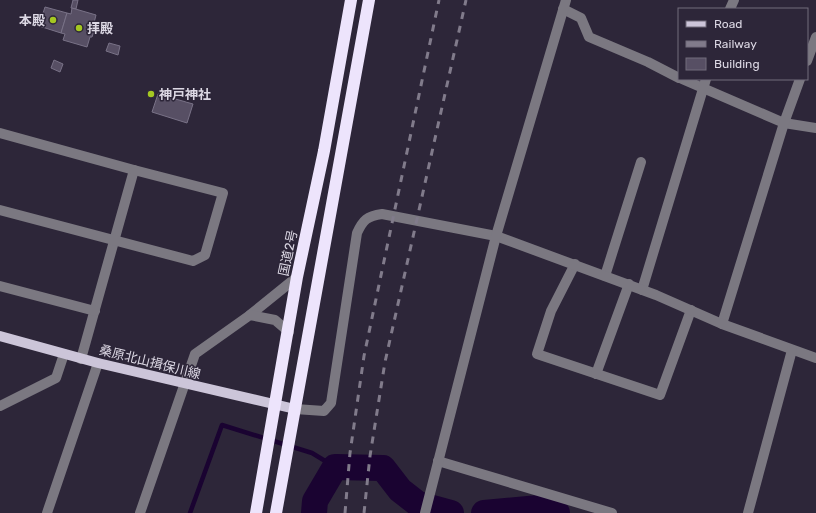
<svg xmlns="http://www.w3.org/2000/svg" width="816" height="513" font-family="Rubik,'Noto Sans JP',sans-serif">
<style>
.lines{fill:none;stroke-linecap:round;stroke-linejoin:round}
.stream{stroke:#1a0331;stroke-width:4.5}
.river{stroke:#1a0331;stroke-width:26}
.building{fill:#574f64;stroke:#797287}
.minor{stroke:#7b7881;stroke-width:10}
.major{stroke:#ccc5d9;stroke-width:10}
.highway{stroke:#ede4fc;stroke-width:12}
.rail{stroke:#817b8b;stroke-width:3;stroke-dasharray:7 7;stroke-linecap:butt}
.poi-dot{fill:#a5c822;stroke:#2d2639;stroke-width:1.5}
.labels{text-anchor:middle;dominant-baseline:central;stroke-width:3;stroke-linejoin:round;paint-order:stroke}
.poi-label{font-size:13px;font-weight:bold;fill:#dcd8e4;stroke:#2d2639;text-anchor:start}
.street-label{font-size:13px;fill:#dcd8e4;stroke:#2d2639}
</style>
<rect width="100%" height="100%" fill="#2d2639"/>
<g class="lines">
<!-- stream -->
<path class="stream" d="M190,513L222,425L312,453L335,467"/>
<!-- river -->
<g class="river">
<path d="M314,513L315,501L335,467L383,468L400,490L418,504L451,513"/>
<path d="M484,513L539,508L557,513"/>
</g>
</g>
<!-- building -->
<g class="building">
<path d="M73,0H78L76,9L71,8Z"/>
<path d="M45,7L67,13L61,33L39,26Z"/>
<path d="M72,8L96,15L94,23L97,24L92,37H90L87,47L63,40L65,34L61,33L67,13L71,14Z"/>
<path d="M109,43L120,46L118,55L106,51Z"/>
<path d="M54,60L63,64L60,72L51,68Z"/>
<path d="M158,94L193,104L187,123L152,112Z"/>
</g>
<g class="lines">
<!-- minor -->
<g class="minor">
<path d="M563,9L581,18L589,37L648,62L679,78"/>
<path d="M730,9L734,0"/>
<path d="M807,61L816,37"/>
<path d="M682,79L784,123L816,128"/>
<path d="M0,133L134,170L81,359"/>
<path d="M0,210L193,261L205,255L223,193L134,170"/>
<path d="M575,264L551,311L537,354L660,395L691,310"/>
<path d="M605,276L641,162"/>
<path d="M0,286L95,311"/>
<path d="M642,290L706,79"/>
<path d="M250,315L297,277"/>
<path d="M722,324L784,123L800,79"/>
<path d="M596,374L629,284"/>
<path d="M0,406L56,378L64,354"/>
<path d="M295,409L324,411L331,403L357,233C363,220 367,216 382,214L496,236L656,295L722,324L816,358"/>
<path d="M438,461L612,513"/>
<path d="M47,513L98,363"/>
<path d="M140,513L195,354L250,315L275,320L289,332"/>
<path d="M425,513L496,236L566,0"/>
<path d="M748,513L792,350"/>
</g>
<!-- major -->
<path class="major" d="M0,336L98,363L295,409"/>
<!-- highway -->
<g class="highway">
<path d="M256,513L297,277L324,151L351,0"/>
<path d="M276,513L369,0"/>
</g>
<!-- rail -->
<g class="rail">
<path d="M345,513L350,453L364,356L439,0"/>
<path d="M364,513L370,456L385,362L466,0"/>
</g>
</g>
<!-- markers -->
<g class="poi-dot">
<circle cx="53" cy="20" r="4"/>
<circle cx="79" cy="28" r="4"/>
<circle cx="151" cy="94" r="4"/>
</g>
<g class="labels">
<!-- poi labels -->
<g class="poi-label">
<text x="45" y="20" text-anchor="end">本殿</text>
<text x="87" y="28">拝殿</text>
<text x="159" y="94">神戸神社</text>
</g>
<!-- street labels -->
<g class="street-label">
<text transform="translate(288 253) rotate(-78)">国道2号</text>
<text transform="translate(150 362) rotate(14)">桑原北山揖保川線</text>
</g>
</g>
<!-- legend -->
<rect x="678" y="8" width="130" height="72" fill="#2d2639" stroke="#736d7d"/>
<rect x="686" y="21" width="20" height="6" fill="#ccc5d9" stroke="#736d7d"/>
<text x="714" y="28" font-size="12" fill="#dcd8e4">Road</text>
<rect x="686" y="41" width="20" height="6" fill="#817b8b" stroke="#736d7d"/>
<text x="714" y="48" font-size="12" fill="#dcd8e4">Railway</text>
<rect x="686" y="58" width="20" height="12" fill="#574f64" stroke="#736d7d"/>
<text x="714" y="68" font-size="12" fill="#dcd8e4">Building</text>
</svg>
